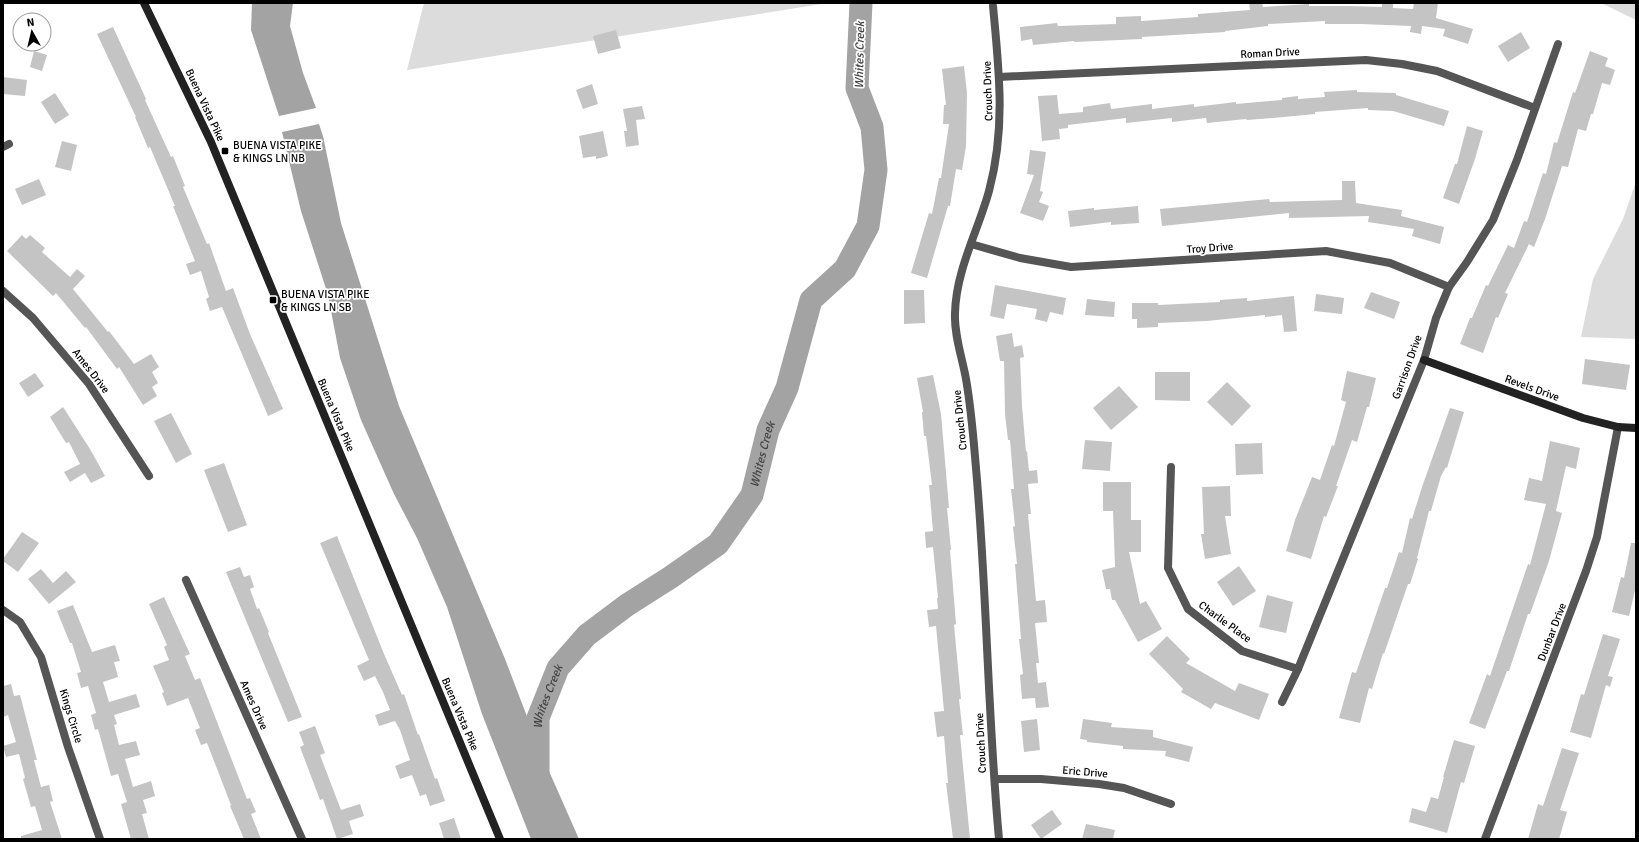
<svg xmlns="http://www.w3.org/2000/svg" width="1639" height="842" font-family="Signika,sans-serif">
<style>
.green{fill:#dcdcdc}
.water{fill:#a3a3a3}
.lines{fill:none;stroke-linecap:round;stroke-linejoin:round}
.river{stroke:#a3a3a3;stroke-width:23}
.building{fill:#c4c4c4}
.street{stroke:#555;stroke-width:8}
.secondary{stroke:#222;stroke-width:8}
.poi-dot{fill:#000;stroke:#fff;stroke-width:1.5}
.labels{text-anchor:middle;dominant-baseline:central;stroke-width:3.5;stroke-linejoin:round;paint-order:stroke}
.street-label{font-size:11px;fill:#000;stroke:#fff}
.poi-label{font-size:11px;fill:#000;stroke:#fff;text-anchor:start}
.water-label{font-size:12px;font-style:italic;fill:#444;stroke:#fff}
</style>
<rect width="100%" height="100%" fill="#fff"/>
<!-- green -->
<g class="green">
<path d="M424,3H828L407,70Z"/>
<path d="M1601,3H1636V20Z"/>
<path d="M1636,182V339L1581,337L1593,279L1623,219Z"/>
</g>
<!-- water -->
<g class="water">
<path d="M252,3H293L290,26L303,73L316,108L279,116L251,30Z"/>
<path d="M319,124L323,136L341,223L399,406L505,659L541,753L579,839H531L482,714L447,607L417,538L394,494L361,420L340,358L328,295L301,211L282,132Z"/>
</g>
<g class="lines">
<!-- river -->
<path class="river" id="s1" d="M538,776V718L558,668L587,635L627,605L671,577L718,544L752,495L768,430L787,388L811,300L845,269L868,226L876,170L872,127L857,88L861,3"/>
</g>
<!-- building -->
<g class="building">
<path d="M1249,3H1262L1263,7L1309,4V6H1348L1382,7V3H1393V8L1413,9L1414,3H1438L1436,18L1473,29L1468,44L1443,36L1445,29L1422,26L1421,34L1410,32L1411,26L1361,24H1325V21L1268,24V26L1225,31V32L1142,37V39L1074,42V41L1033,45L1032,39L1021,41L1020,27L1057,23L1058,26L1116,24V17L1141,16V21L1198,17V14L1250,10Z"/>
<path d="M113,27L146,99L145,100L171,157L173,156L185,186L183,187L207,244L209,243L226,291L233,288L250,334L283,409L268,416L222,307L210,311L206,299L209,297L201,271L190,275L186,264L195,261L173,206H175L150,147L148,148L135,117H136L97,34Z"/>
<path d="M616,30L621,48L598,54L593,36Z"/>
<path d="M1521,32L1530,48L1508,62L1498,46Z"/>
<path d="M34,51L47,55L42,71L30,67Z"/>
<path d="M1590,51L1608,58L1605,66L1615,70L1610,85L1602,83L1593,114H1591L1586,131L1578,129L1568,167L1562,166L1545,219L1534,247L1529,244L1505,293L1508,294L1498,318L1496,317L1483,353L1460,344L1470,318H1472L1486,285L1488,286L1508,245L1514,248L1524,221L1527,222L1543,173L1546,174L1554,142L1557,143L1573,92L1575,93Z"/>
<path d="M964,66L967,93L966,146L962,170L956,169L950,206H948L927,278L911,273L929,213L932,214L939,178H941L949,124H943L944,105H946L942,69Z"/>
<path d="M3,77L27,80L25,96L3,94Z"/>
<path d="M592,84L598,104L583,109L576,90Z"/>
<path d="M1357,90V92L1396,93V95L1449,111L1444,126L1393,111L1368,110V108L1315,112V114L1284,117L1247,120L1246,119L1207,123L1206,118L1172,122V118L1126,123V118L1068,125V128L1059,129L1060,139L1042,141L1038,96L1057,95L1059,114L1083,112V107L1110,103L1111,109L1152,104V109L1194,104V107L1236,102V104L1282,100V98L1298,96V99L1325,97L1324,92Z"/>
<path d="M55,93L69,115L55,124L41,102Z"/>
<path d="M642,106L645,119L636,120L639,145L626,147L624,131H627L623,109Z"/>
<path d="M1467,126L1483,131L1475,159L1459,204L1443,198L1455,164H1457Z"/>
<path d="M603,131L608,156L596,159V156L583,158L579,136Z"/>
<path d="M62,141L77,145L71,171L55,167Z"/>
<path d="M1030,150L1046,152L1040,191L1043,192L1039,202L1049,206L1043,221L1020,213L1034,175L1027,174Z"/>
<path d="M39,179L46,195L22,205L15,189Z"/>
<path d="M1342,181H1355L1356,203L1402,210L1401,216L1444,227L1440,244L1412,236L1414,229L1368,222L1369,216L1289,218V213L1162,226L1160,209L1269,199L1270,202L1342,200Z"/>
<path d="M1138,206L1139,223L1111,225V222L1070,227L1068,211L1094,208V210Z"/>
<path d="M22,235L26,239L30,235L45,248L42,252L70,277L77,269L85,276L73,289L108,332L109,331L134,364L151,354L159,367L152,372L158,383L152,387L157,396L143,405L119,367L117,369L86,327L85,328L56,293L53,296L7,251Z"/>
<path d="M995,285L1066,298L1063,315L1050,312L1047,322L1035,319L1037,309L1007,304L1004,319L990,316Z"/>
<path d="M904,290H924L925,323L904,324Z"/>
<path d="M1371,292L1400,302L1394,319L1364,308Z"/>
<path d="M1316,294L1344,298L1342,314L1314,311Z"/>
<path d="M1294,296L1297,331L1284,332L1282,315L1265,317V315L1207,321L1158,323V327L1137,328V319H1132V303H1158V305L1220,302V300L1247,298V301Z"/>
<path d="M1087,299L1115,302L1114,317L1085,315Z"/>
<path d="M1012,333L1014,347L1022,345L1024,357L1020,358L1022,406L1026,452L1027,451L1029,471L1037,470L1038,483L1028,484L1031,514H1028L1036,601L1045,600L1047,622L1035,623L1039,663H1036L1038,683L1046,682L1049,707L1036,708L1035,698L1022,699L1020,675L1023,674L1019,639H1021L1015,564H1017L1013,527L1015,526L1011,489H1014L1010,440H1008L1005,414L1004,361H1000L996,336Z"/>
<path d="M1585,359L1630,365L1626,390L1582,384Z"/>
<path d="M1347,371L1376,378L1369,407H1367L1357,442L1352,440L1336,486H1338L1326,517L1324,516L1311,559L1286,551L1295,520L1312,477L1320,480L1332,445L1334,446L1346,402L1341,400Z"/>
<path d="M1155,372H1190V401L1155,400Z"/>
<path d="M35,373L44,386L28,397L19,383Z"/>
<path d="M933,375L941,414L949,508H947L951,550H950L956,624L954,625L961,699H959L963,735H960L970,839H953L946,783H948L944,736L937,737L934,712L944,711L936,626L929,627L927,610L938,609L937,598H938L933,547L926,548L925,532L933,531L929,485H932L926,436H924L922,412H923L917,378Z"/>
<path d="M1227,382L1251,406L1232,426L1207,402Z"/>
<path d="M1119,386L1138,407L1111,430L1093,408Z"/>
<path d="M63,407L90,449L105,476L91,483L85,473L70,482L64,472L80,464L69,442L66,443L50,417Z"/>
<path d="M1450,408L1464,412L1447,468L1446,467L1441,476L1431,511H1429L1417,558L1418,559L1410,584H1408L1384,654L1383,653L1372,689L1369,688L1360,723L1339,718L1352,672L1356,673L1385,588H1387L1399,552L1402,553L1410,518L1412,519L1422,487Z"/>
<path d="M171,413L192,454L176,463L154,421Z"/>
<path d="M1085,440L1112,442L1110,471L1082,469Z"/>
<path d="M1550,441L1580,448L1576,469L1566,466L1556,511L1562,513L1549,561L1530,614H1528L1509,671H1507L1485,729L1469,723L1487,674L1490,676L1528,564L1530,565L1546,504L1524,500L1529,478L1542,481Z"/>
<path d="M1262,443L1263,474L1236,475L1235,444Z"/>
<path d="M224,463L247,525L228,532L204,470Z"/>
<path d="M1103,482H1131V520H1141V552H1129L1140,604L1146,601L1162,629L1138,642L1115,600H1112L1110,589H1106L1102,570L1115,567L1113,511H1103Z"/>
<path d="M1230,486L1231,516H1225L1231,554L1205,559L1201,534H1204L1202,487Z"/>
<path d="M22,532L39,543L18,572L3,561V559Z"/>
<path d="M337,536L384,654L402,695L404,694L418,735L419,734L435,779L437,778L445,801L430,806L426,794L420,796L412,775L400,779L395,766L410,760L400,730L395,721L379,726L375,715L390,710L383,692L375,676L364,681L357,666L369,660L320,543Z"/>
<path d="M1631,543H1636V586L1629,616L1612,612L1621,577L1624,578Z"/>
<path d="M1239,566L1256,591L1233,606L1217,582Z"/>
<path d="M240,567L244,577L250,575L254,587L250,589L257,609L259,608L269,632L268,633L302,717L288,722L226,572Z"/>
<path d="M41,569L53,583L66,571L76,582L49,604L28,579Z"/>
<path d="M1267,595L1293,602L1286,633L1259,627Z"/>
<path d="M164,597L190,654L185,656L195,680L200,678L247,799L250,798L256,812L251,814L261,839H244L230,806L231,805L207,743L201,745L195,730L200,728L188,698L167,706L162,693L164,692L153,666L169,660L164,647L167,645L149,604Z"/>
<path d="M73,605L92,652L115,645L120,661L114,662L118,677L103,682L109,702L136,694L140,707L114,715L117,724L114,725L119,745L136,741L140,755L125,759L133,787L151,781L155,796L143,800L147,813L142,814L149,839H131L121,804L127,802L118,774L111,776L98,729L95,730L91,715L96,713L88,686L81,688L77,673L81,672L72,643H70L57,611Z"/>
<path d="M1603,634L1620,639L1608,676L1613,677L1610,687L1606,685L1591,738L1570,732L1581,694L1584,695Z"/>
<path d="M1167,636L1190,659L1186,663L1235,691L1239,683L1269,694L1259,720L1215,703L1211,709L1181,692L1183,689L1149,654Z"/>
<path d="M11,684L14,696L20,695L37,760H34L41,787L49,785L53,801L50,802L62,839H21V836L42,830L35,806L31,807L23,779L25,778L19,754L6,757L3,746L16,742L8,715L3,717V686Z"/>
<path d="M1037,719L1040,750L1024,752L1021,721Z"/>
<path d="M1083,719L1112,723L1111,727L1153,730V737L1193,747L1189,762L1165,756L1166,751L1123,749V746L1087,742V740L1080,739Z"/>
<path d="M315,726L325,753L320,755L341,810L360,804L364,816L349,821L353,834L337,839L323,799L320,800L300,747L304,745L299,732Z"/>
<path d="M1454,740L1475,746L1464,783L1461,782L1447,833L1409,822L1412,808L1426,812L1431,797L1438,799L1444,777H1443Z"/>
<path d="M1562,748L1579,753L1560,810L1567,812L1559,839H1528L1538,804L1543,806Z"/>
<path d="M1052,810L1062,824L1041,839L1031,825Z"/>
<path d="M454,818L461,839H444L439,823Z"/>
<path d="M1086,824L1115,830L1113,839H1082Z"/>
</g>
<g class="lines">
<!-- street -->
<g class="street">
<path d="M993,6C999,70 1006,128 989,191C978,231 956,270 955,313C954,335 962,357 966,379C972,413 974,446 977,480C987,600 988,720 999,839"/>
<path d="M999,77L1366,60L1402,64L1437,71L1535,108"/>
<path d="M3,147L9,144"/>
<path d="M971,244L1020,258L1071,267L1326,251L1390,263L1449,287"/>
<path d="M3,291L33,318L89,384L149,476"/>
<path d="M1171,467L1168,568L1188,609L1242,651L1298,669"/>
<path d="M186,580L302,839"/>
<path d="M3,610L20,622L41,657L68,747L100,839"/>
<path d="M1282,702L1298,669L1424,360L1436,318L1449,287L1467,262L1493,220L1517,160L1558,44"/>
<path d="M995,779H1041L1099,784L1124,788L1171,804"/>
<path d="M1485,839L1586,571L1597,537L1618,427"/>
</g>
<!-- secondary -->
<g class="secondary">
<path d="M144,3L211,142L500,839"/>
<path d="M1424,360L1583,418L1618,427L1636,428"/>
</g>
</g>
<!-- markers -->
<g class="poi-dot">
<rect x="221" y="147" width="8" height="8" rx="2"/>
<rect x="269" y="296" width="8" height="8" rx="2"/>
</g>
<g class="labels">
<!-- street labels -->
<g class="street-label">
<text transform="translate(1270 53) rotate(-3)">Roman Drive</text>
<text transform="translate(988 91) rotate(-92)">Crouch Drive</text>
<text transform="translate(205 105) rotate(65)">Buena Vista Pike</text>
<text transform="translate(1210 248) rotate(-4)">Troy Drive</text>
<text transform="translate(1407 367) rotate(-70)">Garrison Drive</text>
<text transform="translate(91 371) rotate(52)">Ames Drive</text>
<text transform="translate(1532 388) rotate(20)">Revels Drive</text>
<text transform="translate(336 415) rotate(67)">Buena Vista Pike</text>
<text transform="translate(960 420) rotate(-96)">Crouch Drive</text>
<text transform="translate(1225 622) rotate(36)">Charlie Place</text>
<text transform="translate(1552 632) rotate(-69)">Dunbar Drive</text>
<text transform="translate(254 705) rotate(66)">Ames Drive</text>
<text transform="translate(460 714) rotate(67)">Buena Vista Pike</text>
<text transform="translate(71 716) rotate(73)">Kings Circle</text>
<text transform="translate(981 743) rotate(-93)">Crouch Drive</text>
<text transform="translate(1085 772) rotate(5)">Eric Drive</text>
</g>
<!-- poi labels -->
<g class="poi-label">
<text x="233" y="145">BUENA VISTA PIKE<tspan x="233" dy="13">&amp; KINGS LN NB</tspan></text>
<text x="281" y="294">BUENA VISTA PIKE<tspan x="281" dy="13">&amp; KINGS LN SB</tspan></text>
</g>
<!-- water labels -->
<g class="water-label">
<text transform="translate(860 55) rotate(-89)">Whites Creek</text>
<text stroke="none"><textPath href="#s1" startOffset="417">Whites Creek</textPath></text>
<text stroke="none"><textPath href="#s1" startOffset="81">Whites Creek</textPath></text>
</g>
</g>
<!-- border -->
<rect width="1639" height="842" fill="none" stroke="#000000" stroke-width="8"/>
<!-- north arrow -->
<g transform="translate(32 32) rotate(352)"><circle r="19" fill="#ffffff" stroke="#999999"/>
<path d="M0-3L7 15L0 10L-7 15Z" fill="#000000"/>
<text y="-6" font-size="11" font-weight="bold" text-anchor="middle" fill="#000000">N</text>
</g>
</svg>
